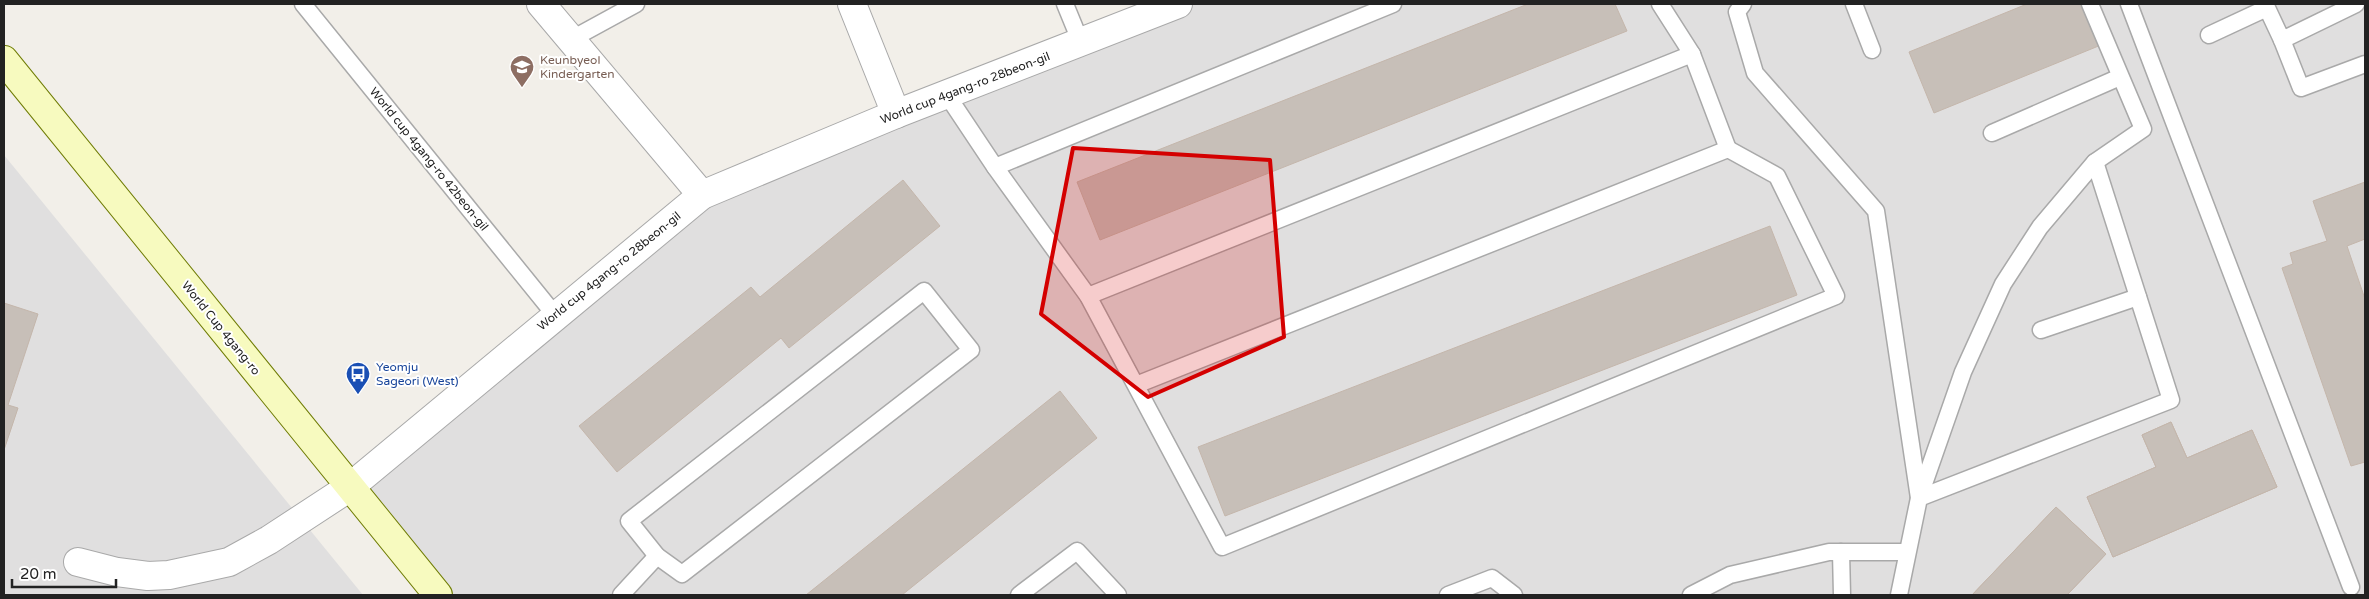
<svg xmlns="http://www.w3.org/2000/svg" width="2369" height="599" font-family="'Varela Round',sans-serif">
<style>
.residential{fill:#e0dfdf}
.building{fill:#c7bfb8;stroke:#c4b6ab}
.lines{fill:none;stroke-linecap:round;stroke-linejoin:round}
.lane-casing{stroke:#a9a9a9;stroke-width:19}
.street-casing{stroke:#a9a9a9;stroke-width:30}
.secondary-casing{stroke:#707d05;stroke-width:30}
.lane{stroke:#fff;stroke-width:16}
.street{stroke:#fff;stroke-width:28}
.secondary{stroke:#f7fabf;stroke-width:28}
.marked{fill:#d40000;fill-opacity:0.2;stroke:#d40000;stroke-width:4;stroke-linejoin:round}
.labels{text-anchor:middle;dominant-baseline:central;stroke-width:4;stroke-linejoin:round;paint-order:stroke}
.education-label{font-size:12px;fill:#785e54;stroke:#fff;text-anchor:start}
.street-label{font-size:12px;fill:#222;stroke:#fff}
.transit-label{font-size:12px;fill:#164399;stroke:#fff;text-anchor:start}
</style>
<rect width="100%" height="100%" fill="#f2efe9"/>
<!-- residential -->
<g class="residential">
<path d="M1178,4H2365V595H438L350,487L702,195Z"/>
<path d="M4,155L363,595H4Z"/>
</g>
<!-- building -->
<g class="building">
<path d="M1528,4H1615L1627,31L1100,240L1077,182Z"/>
<path d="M2027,4H2083L2101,45L1934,113L1909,52Z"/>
<path d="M903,180L940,226L789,348L781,338L617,472L579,426L751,287L760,297Z"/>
<path d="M2365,182V239L2347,246L2365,299V462L2351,466L2282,268L2293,264L2290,253L2327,241L2313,201Z"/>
<path d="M1770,226L1797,295L1225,516L1198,447Z"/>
<path d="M4,303L38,314L8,405L18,408L4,450Z"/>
<path d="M1060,391L1097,438L902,595H806Z"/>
<path d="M2171,422L2187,458L2252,430L2277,487L2113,557L2087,497L2156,467L2142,435Z"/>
<path d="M2171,422L2187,458L2252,430L2277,487L2113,557L2087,497L2156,467L2142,435Z"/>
<path d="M2056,507L2106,554L2067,595H1972Z"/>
<path d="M2056,507L2106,554L2067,595H1972Z"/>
</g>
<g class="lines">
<defs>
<g id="lane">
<path d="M303,4L555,315"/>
<path d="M1065,4L1081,43"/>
<path d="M1743,4L1737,12L1755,73L1876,211L1919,498L1963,372L2003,284L2040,227L2095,162L2143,129L2090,4"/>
<path d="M1854,4L1872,50"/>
<path d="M2129,4L2351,587"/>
<path d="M2209,35L2267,8L2282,40L2356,4"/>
<path d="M570,40L636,4"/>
<path d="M2282,40L2301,88L2365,64"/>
<path d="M1692,54L1728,149"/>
<path d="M947,95L995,167L1088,296L1222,547L1836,296L1777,176L1728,149L1136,385"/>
<path d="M1992,133L2120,77"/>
<path d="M995,167L1393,4"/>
<path d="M924,291L971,350L682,574L657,556L629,521Z"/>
<path d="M1088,296L1692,54L1660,4"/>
<path d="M2041,330L2138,297"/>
<path d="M1841,552L1842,595"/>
<path d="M621,595L657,556"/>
<path d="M1019,595L1077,551L1118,595"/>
<path d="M1448,595L1492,578L1514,595"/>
<path d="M1691,595L1730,575L1829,552H1907"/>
<path d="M1899,595L1919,498L2171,400L2095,162"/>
</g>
<g id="street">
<path d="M541,4L702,195"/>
<path d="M852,4L896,114"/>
<path d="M78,562L117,572L148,576L169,575L229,562L269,540L350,487L702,195L896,114L1178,4"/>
</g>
<path id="secondary" d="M4,60L438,595"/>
</defs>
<!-- lane casing -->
<use href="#lane" class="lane-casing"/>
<!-- street casing -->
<use href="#street" class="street-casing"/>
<!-- secondary casing -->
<use href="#secondary" class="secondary-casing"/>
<!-- lane -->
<use href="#lane" class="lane"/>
<!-- street -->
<use href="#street" class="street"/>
<!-- secondary -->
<use href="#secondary" class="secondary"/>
</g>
<!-- marked area -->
<path class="marked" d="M1073,148L1270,160L1284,337L1148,397L1041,314Z"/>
<!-- icons -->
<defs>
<symbol id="school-pin" viewBox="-11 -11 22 30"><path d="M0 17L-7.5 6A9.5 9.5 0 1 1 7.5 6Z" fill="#8d6e63" stroke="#fff"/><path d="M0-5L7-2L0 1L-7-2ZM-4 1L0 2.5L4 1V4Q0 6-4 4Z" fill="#fff"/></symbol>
<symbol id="bus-pin" viewBox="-11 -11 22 30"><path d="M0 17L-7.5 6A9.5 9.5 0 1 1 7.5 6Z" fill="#1a4fb4" stroke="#fff"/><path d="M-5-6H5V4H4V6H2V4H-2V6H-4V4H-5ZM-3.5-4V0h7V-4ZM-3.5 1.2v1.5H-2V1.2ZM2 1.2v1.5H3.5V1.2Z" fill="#fff"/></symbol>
</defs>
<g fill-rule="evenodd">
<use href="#school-pin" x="508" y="53" width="28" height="38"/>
<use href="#bus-pin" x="344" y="360" width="28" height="38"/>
</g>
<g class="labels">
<!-- education labels -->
<g class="education-label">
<text x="540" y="60">Keunbyeol<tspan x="540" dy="14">Kindergarten</tspan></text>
</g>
<!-- street labels -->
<g class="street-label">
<text transform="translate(965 88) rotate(-21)">World cup 4gang-ro 28beon-gil</text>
<text transform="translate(429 159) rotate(51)">World cup 4gang-ro 42beon-gil</text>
<text transform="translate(609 271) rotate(-39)">World cup 4gang-ro 28beon-gil</text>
<text transform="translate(221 328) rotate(51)">World Cup 4gang-ro</text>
</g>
<!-- transit labels -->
<g class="transit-label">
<text x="376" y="367">Yeomju<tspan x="376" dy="14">Sageori (West)</tspan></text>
</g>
</g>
<!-- border -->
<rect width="2369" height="599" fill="none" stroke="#222222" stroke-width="10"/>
<!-- scale -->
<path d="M12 579v8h104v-8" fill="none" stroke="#222222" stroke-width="2.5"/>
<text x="20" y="579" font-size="15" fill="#222222" stroke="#ffffff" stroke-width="4" paint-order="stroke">20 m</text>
</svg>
